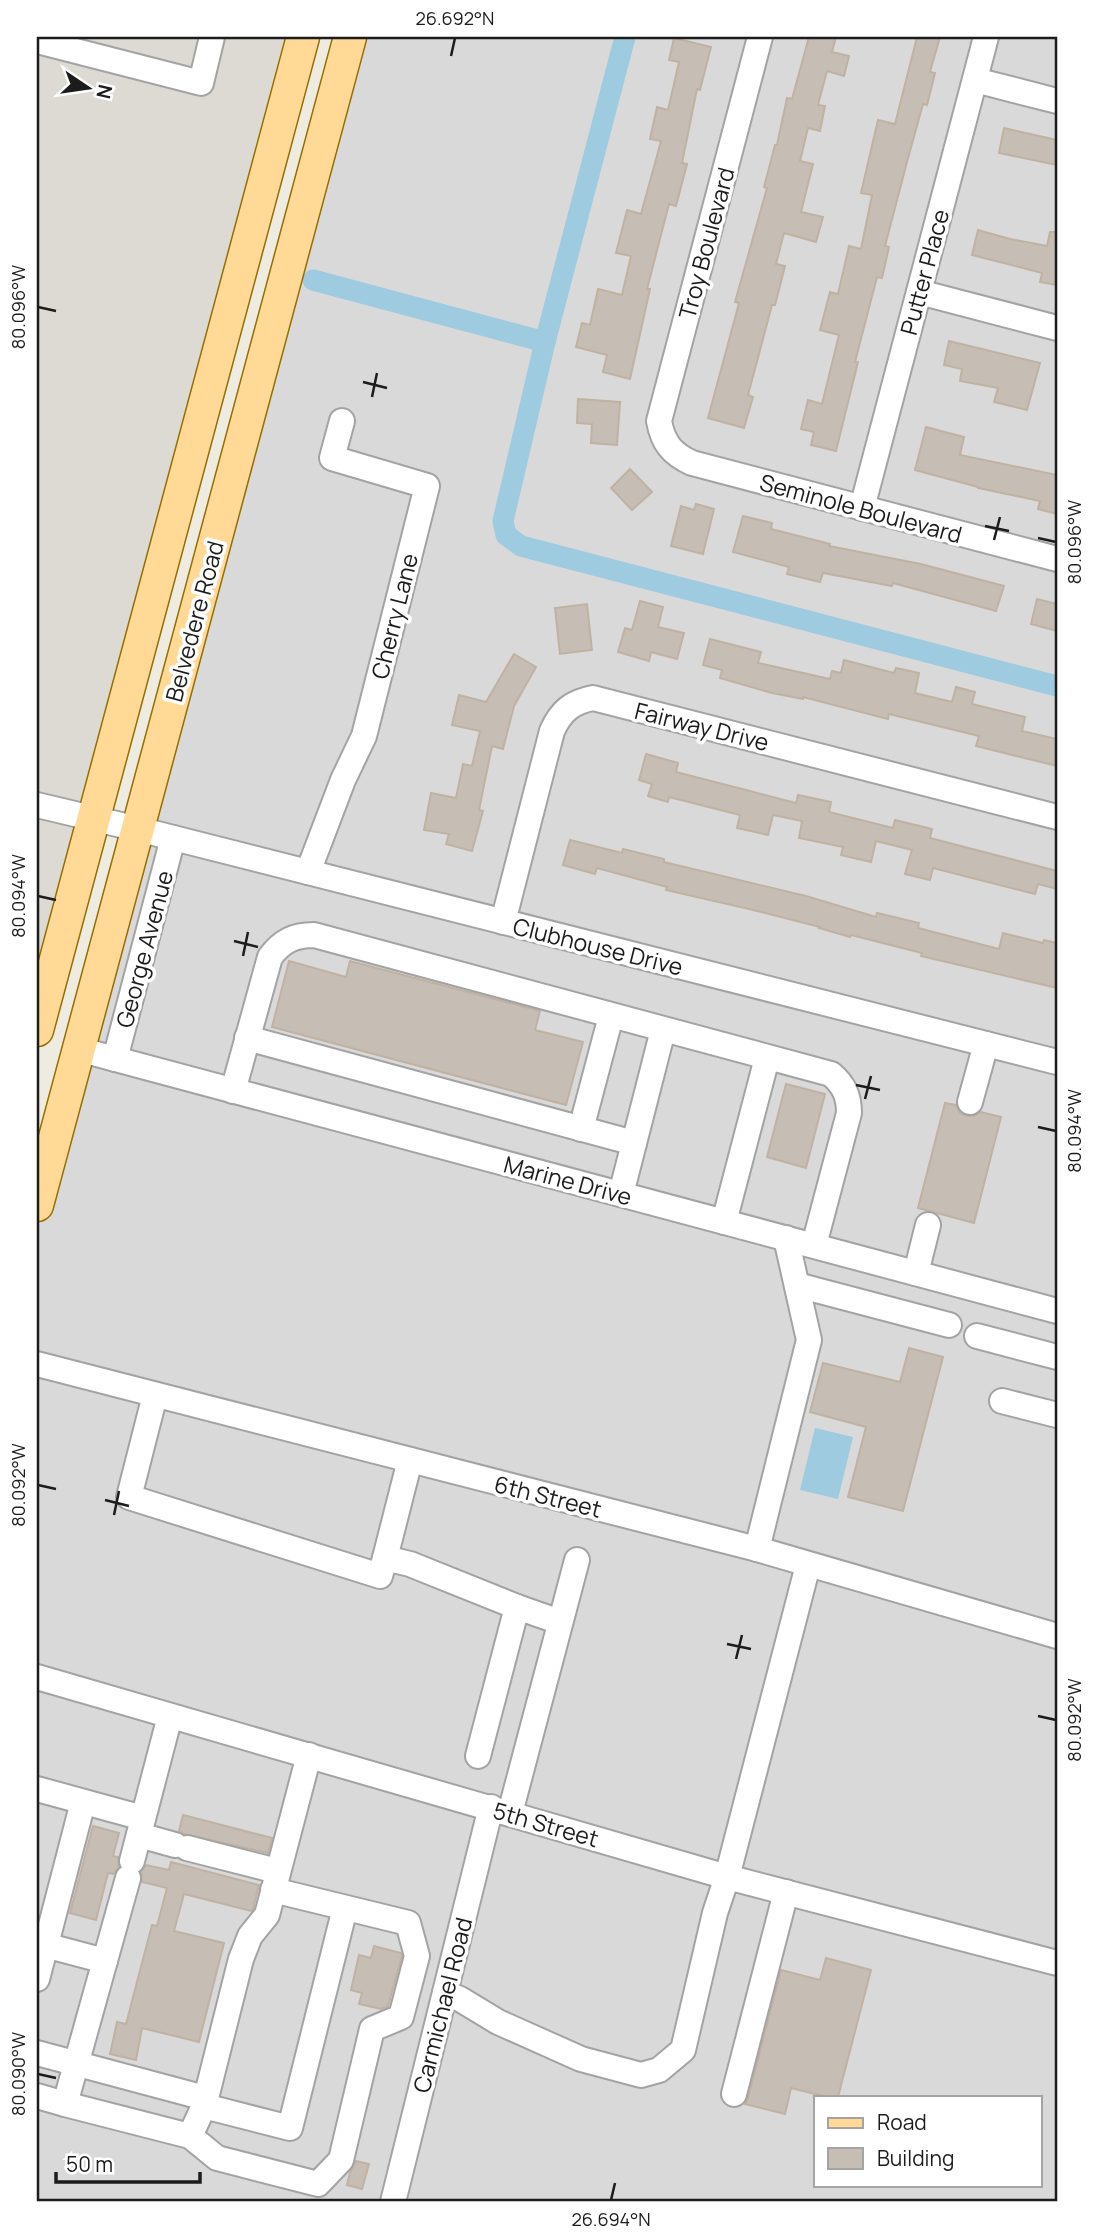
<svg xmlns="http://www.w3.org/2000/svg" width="1094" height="2239" font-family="Manrope,sans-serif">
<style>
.residential{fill:#dad9d9;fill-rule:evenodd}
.airport{fill:#dcdad3}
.water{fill:#9ecbdf}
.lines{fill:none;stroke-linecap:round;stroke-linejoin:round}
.canal{stroke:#9ecbdf;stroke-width:21}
.building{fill:#c6bdb4;stroke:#c0b2a2;stroke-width:2}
.minor-casing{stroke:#a3a3a3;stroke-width:28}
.major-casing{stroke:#946e00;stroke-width:35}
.minor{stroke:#fff;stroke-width:24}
.major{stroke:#ffd995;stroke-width:32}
.ticks{fill:none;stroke:#1c1c1c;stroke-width:2.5}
.labels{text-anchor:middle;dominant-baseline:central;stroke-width:7;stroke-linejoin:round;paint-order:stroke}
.street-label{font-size:23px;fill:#1c1c1c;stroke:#fff}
.neatline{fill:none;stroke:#1c1c1c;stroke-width:2.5}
.ticks-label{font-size:18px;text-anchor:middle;fill:#1c1c1c}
</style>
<rect width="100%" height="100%" fill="#eeebe1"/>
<!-- residential -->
<path class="residential" d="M350,37H1057V2202H37V1205ZM816,2097H1040V2185H816Z"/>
<!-- airport -->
<path class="airport" d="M37,37H285L37,964Z"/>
<!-- water -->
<path class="water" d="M815,1428L853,1437L838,1499L800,1490Z"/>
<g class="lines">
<!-- canal -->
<g class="canal">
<path d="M625,37L545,342L503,521L506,535L521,546L1057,686"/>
<path d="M313,280L545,342"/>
</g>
</g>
<!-- building -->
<g class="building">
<path d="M809,37H836L832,52L849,56L844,76L827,71L818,105L825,106L820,131L808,128L800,161L813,164L801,212L823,217L816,242L784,233L776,264L785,266L775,305H772L748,395L753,397L744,428L708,418L739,303L735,302L767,188L764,187L775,145H777L787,98L792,99Z"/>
<path d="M917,37H940L930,72L935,73L927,105L923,104L907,162L885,246L889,247L882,278L877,277L855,362H858L836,451L811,445L814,432L801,429L808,400L822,404L839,335L820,330L830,292L838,294L849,246L861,249L872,195L861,193L878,120L895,124Z"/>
<path d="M674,38L711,47L700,90L697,89L682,163L687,164L676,206L669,204L647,289H650L630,379L603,372L607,355L576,347L582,323L590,325L598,289L622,295L631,256L616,253L627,210L641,214L661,141L650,139L657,107L668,110L679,62L669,60Z"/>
<path d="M1004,128L1057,140V165L999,153Z"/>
<path d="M978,230L1010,239L1047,246L1050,232H1057V285L1040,282L1042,273L972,255Z"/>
<path d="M949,341L1040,363L1027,410L994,402L998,388L960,381L962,369L944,365Z"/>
<path d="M578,399L620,402L617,445L591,443L592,424L577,423Z"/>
<path d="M926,427L964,437L960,455L1057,475V514L1038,509L1040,501L978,488V487L915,470Z"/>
<path d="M630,469L652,492L632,510L611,488Z"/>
<path d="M696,504L714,509L703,554L671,546L681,506L694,510Z"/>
<path d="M743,516L772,523L771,529L830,544L829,546L921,564L1004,586L996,611L893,583L892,586L823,573L820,582L787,574L789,567L733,552Z"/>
<path d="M1037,599L1057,604V631L1031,624Z"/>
<path d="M640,601L663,607L658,627L684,633L677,659L651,652L649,661L618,652L625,628L632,630Z"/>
<path d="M587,604L592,650L560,654L555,608Z"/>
<path d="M710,639L761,652L758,663L830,679L832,671L841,673L844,660L894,673L896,668L919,673L915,693L952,702L956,687L975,692L972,704L1025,717L1022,731L1057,739V766L976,746L979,736L889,714L888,719L803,697V699L772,693L720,678L722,670L703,665Z"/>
<path d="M514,654L536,667L514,706L503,749L492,746L479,810L483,811L472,851L446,844L449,834L424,830L431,793L456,798L463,764L472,766L480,731L452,725L459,695L486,702Z"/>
<path d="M646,754L678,763L676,772L746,790L796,803L798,795L831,802L829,812L893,828L895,820L932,829L930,838L1057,871V889L1038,884L1035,894L933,868L930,880L905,874L912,850L876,841L871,862L841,855L843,847L799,838L802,821L773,815L768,835L737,828L740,815L669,797L668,802L648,796L652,784L639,780Z"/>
<path d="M570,840L622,853L623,849L664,859V862L806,896L876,917L877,913L919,923L918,928L999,949L1003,933L1043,943L1044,940L1057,943V988L921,956L922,953L851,935L850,937L819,928L820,927L749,909L666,890L667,887L597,868L595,874L563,865Z"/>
<path d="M289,961L346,977L350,961L540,1011L535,1030L583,1042L566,1105L272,1027Z"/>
<path d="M786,1084L825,1094L806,1168L767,1157Z"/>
<path d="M945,1103L956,1105L960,1113L967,1116H974L981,1112L1001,1117L974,1223L918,1208Z"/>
<path d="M909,1348L943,1357L903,1511L848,1497L866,1427L810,1412L823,1363L900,1382Z"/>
<path d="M183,1815L272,1838L268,1853L184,1834L179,1831Z"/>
<path d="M93,1826L119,1833L113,1856L118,1857L119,1867L114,1874L108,1873L96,1920L70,1913Z"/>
<path d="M171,1862L259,1885L253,1909L251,1911L184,1894L174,1931L224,1943L199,2042L142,2028L136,2060L110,2054L117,2022L126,2024L152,1925L157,1926L167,1888L142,1882L141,1872L146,1865L169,1870Z"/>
<path d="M374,1946L401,1953L402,1956L388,2006L381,2009L359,2004L362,1993L351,1990L359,1955L371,1958Z"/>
<path d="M826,1958L871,1970L838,2097H827L791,2088L785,2114L745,2104L748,2098L781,1970L820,1980Z"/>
<path d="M356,2161L369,2164L362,2189L347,2185L350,2172Z"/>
</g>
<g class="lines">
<defs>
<g id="minor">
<path d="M760,37L659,421C663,443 672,454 692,463L1057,559"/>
<path d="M37,41L201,83L212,37"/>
<path d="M975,80L1057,101"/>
<path d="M919,292L1057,328"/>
<path d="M862,508L986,37"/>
<path d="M37,805L138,829L1057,1062"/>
<path d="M308,872L343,780L364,736L427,486L332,458L342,421"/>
<path d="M503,922L552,731C561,711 572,702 593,698L1057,817"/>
<path d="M247,1038L634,1143"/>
<path d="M78,1049L1057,1311"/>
<path d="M115,1059L173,838"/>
<path d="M233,1091L270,957C282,941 294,935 314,935L831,1074C844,1085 849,1096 849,1113L814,1245"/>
<path d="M970,1102L986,1044"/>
<path d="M581,1129L611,1016"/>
<path d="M621,1194L663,1030"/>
<path d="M724,1222L767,1058"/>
<path d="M916,1273L928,1225"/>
<path d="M797,1285L949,1325"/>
<path d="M977,1336L1057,1357"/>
<path d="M37,1364L757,1549L1057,1636"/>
<path d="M155,1395L129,1497L380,1576L385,1558"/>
<path d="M1002,1401L1057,1415"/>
<path d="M410,1460L385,1558L410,1564L517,1607L478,1756"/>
<path d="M757,1549L809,1340L786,1238"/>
<path d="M517,1607L560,1622"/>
<path d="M37,1677L727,1877L1057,1963"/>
<path d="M37,1789L143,1818"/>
<path d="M510,1813L577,1560"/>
<path d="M139,1835L175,1845"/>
<path d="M187,1848L277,1871"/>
<path d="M132,1861L170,1716"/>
<path d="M37,1943L105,1961"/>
<path d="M37,1979L83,1802"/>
<path d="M445,1993L460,1999L498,2022L581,2059L641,2075L659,2070L683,2050L715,1913L727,1877L808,1565"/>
<path d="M37,2053L205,2098"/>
<path d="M734,2094L786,1892"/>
<path d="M37,2096L65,2104L128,1878"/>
<path d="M65,2104L190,2136L217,2158L318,2184L341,2160L372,2029L401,2017L417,1956L408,1923L273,1890"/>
<path d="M204,2106L290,2128L345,1908"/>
<path d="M190,2136L204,2106L241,1959L250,1936L267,1915L309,1755"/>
<path d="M393,2202L491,1807"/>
</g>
<g id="major">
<path d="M37,1030L303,37"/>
<path d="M37,1205L350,37"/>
</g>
</defs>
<!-- minor casing -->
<use href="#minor" class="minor-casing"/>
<!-- major casing -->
<use href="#major" class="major-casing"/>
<!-- minor -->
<use href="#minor" class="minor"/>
<!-- major -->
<use href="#major" class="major"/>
</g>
<!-- ticks -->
<path class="ticks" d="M451,56L455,38M38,307L56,311M363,382L387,388M372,397L377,373M985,526L1009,531M1038,538L1056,542M994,540L1000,517M38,896L56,900M234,941L258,947M243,956L248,932M856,1085L880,1090M865,1099L871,1076M1038,1127L1056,1131M38,1485L56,1489M105,1500L129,1506M114,1515L119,1491M727,1644L751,1649M736,1659L742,1635M1038,1716L1056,1720M38,2074L56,2078M611,2200L615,2183"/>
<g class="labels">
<!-- street labels -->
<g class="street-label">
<text transform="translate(706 243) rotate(-75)">Troy Boulevard</text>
<text transform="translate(924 272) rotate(-75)">Putter Place</text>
<text transform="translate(861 508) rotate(15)">Seminole Boulevard</text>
<text transform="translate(394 616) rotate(-76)">Cherry Lane</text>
<text transform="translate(194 621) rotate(-75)">Belvedere Road</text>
<text transform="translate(702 726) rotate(14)">Fairway Drive</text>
<text transform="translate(598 946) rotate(14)">Clubhouse Drive</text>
<text transform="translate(144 949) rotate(-75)">George Avenue</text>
<text transform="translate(568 1180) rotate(15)">Marine Drive</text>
<text transform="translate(548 1496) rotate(14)">6th Street</text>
<text transform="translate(546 1824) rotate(16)">5th Street</text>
<text transform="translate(442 2005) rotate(-76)">Carmichael Road</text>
</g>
</g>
<!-- border -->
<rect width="1094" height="2239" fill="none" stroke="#ffffff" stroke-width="77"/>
<!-- legend -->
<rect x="814" y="2096" width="228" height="91" fill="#ffffff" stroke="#a4a4a4" stroke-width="2"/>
<rect x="828" y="2118" width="35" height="10" fill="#ffd995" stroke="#a4a4a4" stroke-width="2"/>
<text x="877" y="2130" font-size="21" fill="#1c1c1c">Road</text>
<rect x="828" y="2148" width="35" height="21" fill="#c6bdb4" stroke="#a4a4a4" stroke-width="2"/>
<text x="877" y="2166" font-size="21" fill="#1c1c1c">Building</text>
<!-- north arrow -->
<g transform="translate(88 88) rotate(103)" stroke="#ffffff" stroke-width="5" paint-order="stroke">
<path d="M0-5L12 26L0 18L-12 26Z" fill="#1c1c1c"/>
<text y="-10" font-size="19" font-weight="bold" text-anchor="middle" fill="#1c1c1c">N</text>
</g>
<!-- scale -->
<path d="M56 2172v10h144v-10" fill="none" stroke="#1c1c1c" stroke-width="3.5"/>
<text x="66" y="2172" font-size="21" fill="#1c1c1c" stroke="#ffffff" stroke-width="5" paint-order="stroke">50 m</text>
<rect x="38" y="38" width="1018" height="2162" class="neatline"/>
<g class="ticks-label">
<text x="455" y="25">26.692°N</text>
<text transform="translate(19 307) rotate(-90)" y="6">80.096°W</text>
<text transform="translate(1075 542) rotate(-90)" y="6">80.096°W</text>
<text transform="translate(19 896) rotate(-90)" y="6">80.094°W</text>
<text transform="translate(1075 1131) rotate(-90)" y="6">80.094°W</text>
<text transform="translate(19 1485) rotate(-90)" y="6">80.092°W</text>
<text transform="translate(1075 1720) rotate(-90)" y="6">80.092°W</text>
<text transform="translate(19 2074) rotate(-90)" y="6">80.090°W</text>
<text x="611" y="2226">26.694°N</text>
</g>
</svg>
